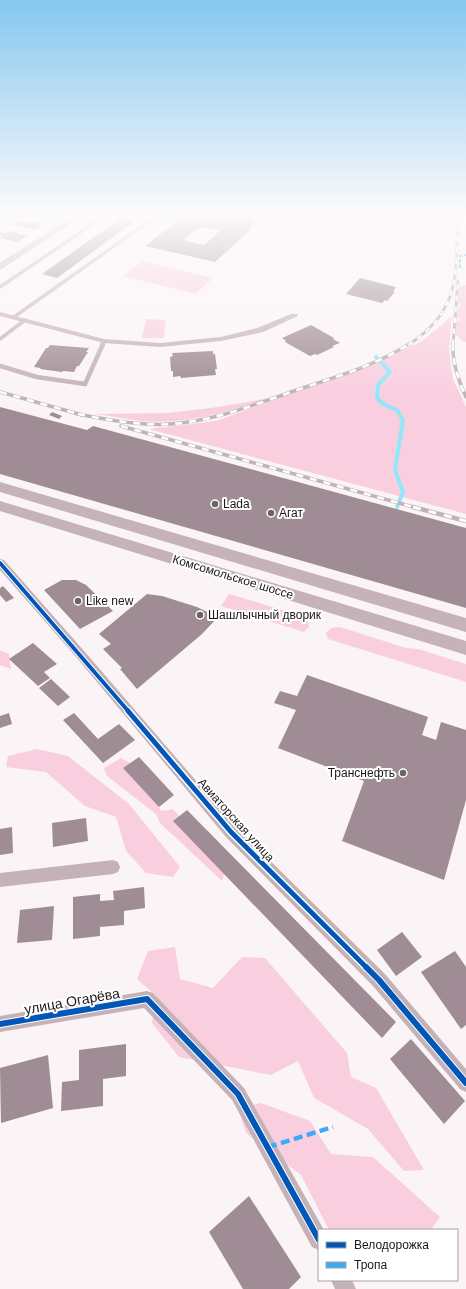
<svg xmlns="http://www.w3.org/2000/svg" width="466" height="1289" font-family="Helvetica,sans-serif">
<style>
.green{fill:#f9cfdf}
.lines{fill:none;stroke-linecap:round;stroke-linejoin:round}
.stream{stroke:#91e7fa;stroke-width:4}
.building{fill:#9f8c94;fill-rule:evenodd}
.service-far1{stroke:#c5b2b9;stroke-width:3.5}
.service{stroke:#c5b2b9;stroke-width:4.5}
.minor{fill:#c5b2b9;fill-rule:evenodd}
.tertiary{fill:#c5b2b9;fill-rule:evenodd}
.primary{fill:#c5b2ba;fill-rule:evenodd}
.rail-far2-casing{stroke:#bfb4b8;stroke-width:3}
.rail-far1-casing{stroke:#bfb4b8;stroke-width:3.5}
.rail-casing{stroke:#bfb4b8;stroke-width:4.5}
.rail-far2{stroke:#fff;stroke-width:2;stroke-dasharray:5.5;stroke-linecap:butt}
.rail-far1{stroke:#fff;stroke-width:2.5;stroke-dasharray:7;stroke-linecap:butt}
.rail{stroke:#fff;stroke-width:3;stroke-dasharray:8;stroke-linecap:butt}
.quiet-far1{stroke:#3fa9f5;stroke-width:2;stroke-dasharray:3.5 2;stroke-linecap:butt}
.quiet{stroke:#3fa9f5;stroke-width:4.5;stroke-dasharray:9 4.5;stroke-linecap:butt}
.cycleway-far2-casing{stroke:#fff;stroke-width:6}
.cycleway-far1-casing{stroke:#fff;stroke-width:8}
.cycleway-casing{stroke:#fff;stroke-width:8}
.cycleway-far2{stroke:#0057b8;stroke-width:4}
.cycleway-far1{stroke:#0057b8;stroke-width:5}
.cycleway{stroke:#0057b8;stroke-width:6}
.poi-dot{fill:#696466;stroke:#fff;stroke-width:1.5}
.labels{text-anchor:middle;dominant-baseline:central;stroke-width:4;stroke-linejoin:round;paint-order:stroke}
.poi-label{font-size:12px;fill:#1b1719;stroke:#fff;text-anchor:start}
.street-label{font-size:12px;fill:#1b1719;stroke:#fff}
.near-street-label{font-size:14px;fill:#1b1719;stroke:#fff}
</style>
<rect width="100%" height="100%" fill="#fbf4f6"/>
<!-- green -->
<g class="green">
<path d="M142,261L213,278L195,294L123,276Z"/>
<path d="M466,285V342H464L453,332V324L460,320L454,314L461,305L457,301L460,286Z"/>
<path d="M452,316L449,350L453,379L466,407V514L149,429L216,421L376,363L422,341Z"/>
<path d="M146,319L166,320L164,338H142Z"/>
<path d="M270,398C229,412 186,425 141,421C126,419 111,416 95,414L168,413L218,407Z"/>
<path d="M229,594L303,616L308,622L309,627L304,632L221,606Z"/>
<path d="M340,627L406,648L418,649L466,664V682L328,639L326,633L331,628Z"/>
<path d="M0,650L9,654L11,669L0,665Z"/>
<path d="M37,749L68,756L129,804L180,867L173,877L146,873L126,851L116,817L85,806L46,772L6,767L8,756Z"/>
<path d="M121,758L136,767L161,811L173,809L226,868L222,881L160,823L156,814L107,776L104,768Z"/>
<path d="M175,947L180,979L213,988L242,957L265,958L347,1053L351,1077L376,1088L424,1170L404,1171L368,1129L314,1098L298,1061L271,1075L179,1057L152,1023L156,996L137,979L148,951Z"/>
<path d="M261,1103L310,1121L331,1154L373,1157L440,1217L431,1230H329L301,1175L246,1133L238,1109Z"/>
</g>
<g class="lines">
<!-- stream -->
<path class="stream" d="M376,357L390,372L378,385L377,398L383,404L397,410L403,420L395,470L403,492L397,507"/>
</g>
<!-- building -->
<g class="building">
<path d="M39,215H59L51,220L55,221L53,222L37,216Z"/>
<path d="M185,215H258L250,230L215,262L145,246ZM200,227L220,231L204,245L183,240Z"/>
<path d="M121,218L135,221L57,278L42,274Z"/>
<path d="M20,220L30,223L33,221L41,224L39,225L42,226L35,230L12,224Z"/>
<path d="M11,231L17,232L15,233L27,236L17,242L0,238L3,236L0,235V232L6,233Z"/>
<path d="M360,278L396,287L393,292H395L387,301L385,300L382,303L346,294Z"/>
<path d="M311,325L334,338L333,339L340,343L332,346L334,347L317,355L315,354L310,356L285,342L286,341L282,338Z"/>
<path d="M50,345L89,348L86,352H88L79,366H77L74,372L63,371L62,372L40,369L41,368L34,367L46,348H48Z"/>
<path d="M213,351V354H215L217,369H215L216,375L181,378L180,376L173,377V371H171L170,357L173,356L172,353Z"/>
<path d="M0,407L87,430L93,426L466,528V608L0,474Z"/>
<path d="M52,412L62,416L59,419L49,415Z"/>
<path d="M62,580H76L86,585L113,611L80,629L44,590Z"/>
<path d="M3,586L14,598L6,602L0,595V588Z"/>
<path d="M147,594L162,596L197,607L218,617L202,634L137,689L120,669L122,668L103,649L111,644L99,634Z"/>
<path d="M33,643L57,664L44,672L50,678L38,686L9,659Z"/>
<path d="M307,675L428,717L422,735L436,740L441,722L466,730V800L444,880L342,841L364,781L278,748L296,710L274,703L280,691L297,696Z"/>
<path d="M51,679L70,697L58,706L39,688Z"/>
<path d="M9,713L12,724L0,728V716Z"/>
<path d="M74,713L98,739L119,724L135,740L103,763L63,720Z"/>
<path d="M139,757L174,795L159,807L123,768Z"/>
<path d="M187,810L396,1022L382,1038L173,821Z"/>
<path d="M86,818L88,841L53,847L52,823Z"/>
<path d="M12,827L13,853L0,855V829Z"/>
<path d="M144,887L145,908L124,911V925L100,927V936L73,939V897L100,894V901L114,900L113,891Z"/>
<path d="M54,906L52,940L17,943L20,910Z"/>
<path d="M402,932L422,957L396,976L377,950Z"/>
<path d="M455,951L466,967V1025L461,1029L421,972Z"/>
<path d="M411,1039L465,1101L444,1124L390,1059Z"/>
<path d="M126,1044V1076L103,1079V1106L61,1111L62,1082L79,1080V1050Z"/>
<path d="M48,1055L53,1108L1,1123L0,1068Z"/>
<path d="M249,1196L301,1277L289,1289H243L209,1232Z"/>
</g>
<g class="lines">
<!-- service-far1 -->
<g class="service-far1">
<path d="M0,287L103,217L99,215"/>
<path d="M14,317L158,215"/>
<path d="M0,339L25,320"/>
<path d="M102,345L104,341"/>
</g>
<!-- service -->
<path class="service" d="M0,366L37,377L85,384L103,344"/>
<!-- minor -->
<g class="minor">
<path d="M0,312L104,339L160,343L221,337L257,328L291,314H297L298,316L263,332L221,341L160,347L104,343L0,316Z"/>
<path d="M0,559L4,560L85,652L236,827L385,974L466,1069V1092L460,1089L373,986L226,837L77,658L0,570Z"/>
<path d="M113,860L118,862L120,867L118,872L113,874L0,887V873Z"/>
<path d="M147,991L153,993L244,1088L324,1230H319V1250L312,1247L232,1100L144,1008L0,1032V1016Z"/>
<path d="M331,1280H352L356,1289H335Z"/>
</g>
<!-- tertiary -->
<path class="tertiary" d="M74,215H84L0,270V263Z"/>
<!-- primary -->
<g class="primary">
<path d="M0,482L466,618V632L0,492Z"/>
<path d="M0,501L466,641V655L0,511Z"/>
</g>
<defs>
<g id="rail-far2">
<path d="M408,345C463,309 455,273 458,215"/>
<path d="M453,345L458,281"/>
</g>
<g id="rail-far1">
<path d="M453,344C452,361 459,382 466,397"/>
<path d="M0,392L82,415"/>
<path d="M78,414C109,420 140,426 171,424C215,421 256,404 297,390C335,377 375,366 409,344"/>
<path d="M121,426L417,508"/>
</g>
<path id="rail" d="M413,507L466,521"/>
</defs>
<!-- rail-far2 casing -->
<use href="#rail-far2" class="rail-far2-casing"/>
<!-- rail-far1 casing -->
<use href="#rail-far1" class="rail-far1-casing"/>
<!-- rail casing -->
<use href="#rail" class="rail-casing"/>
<!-- rail-far2 -->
<use href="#rail-far2" class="rail-far2"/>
<!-- rail-far1 -->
<use href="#rail-far1" class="rail-far1"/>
<!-- rail -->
<use href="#rail" class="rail"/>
<!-- quiet-far1 -->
<path class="quiet-far1" d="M460,268V256L466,255"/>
<!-- quiet -->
<path class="quiet" d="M268,1147L333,1127"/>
<defs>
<path id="cycleway-far2" d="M0,563L129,712"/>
<path id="cycleway-far1" d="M128,711L231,832L367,968"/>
<g id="cycleway">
<path d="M366,967L379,980L466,1083"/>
<path d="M0,1024L147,999L238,1094L319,1240"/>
</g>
</defs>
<!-- cycleway-far2 casing -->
<use href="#cycleway-far2" class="cycleway-far2-casing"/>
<!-- cycleway-far1 casing -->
<use href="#cycleway-far1" class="cycleway-far1-casing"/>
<!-- cycleway casing -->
<use href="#cycleway" class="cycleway-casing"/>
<!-- cycleway-far2 -->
<use href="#cycleway-far2" class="cycleway-far2"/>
<!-- cycleway-far1 -->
<use href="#cycleway-far1" class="cycleway-far1"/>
<!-- cycleway -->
<use href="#cycleway" class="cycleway"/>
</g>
<!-- sky -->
<linearGradient id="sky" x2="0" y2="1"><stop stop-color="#85c8ef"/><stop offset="0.54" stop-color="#fdfafb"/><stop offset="1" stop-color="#fdfafb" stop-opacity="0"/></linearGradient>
<rect width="466" height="396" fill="url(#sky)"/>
<!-- markers -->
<g class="poi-dot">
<circle cx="215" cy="504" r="4"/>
<circle cx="271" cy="513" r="4"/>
<circle cx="78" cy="601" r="4"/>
<circle cx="200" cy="615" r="4"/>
<circle cx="403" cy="773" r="4"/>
</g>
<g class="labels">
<!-- poi labels -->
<g class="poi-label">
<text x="223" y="504">Lada</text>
<text x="279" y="513">Агат</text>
<text x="86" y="601">Like new</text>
<text x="208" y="615">Шашлычный дворик</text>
<text x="395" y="773" text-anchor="end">Транснефть</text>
</g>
<!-- street labels -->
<g class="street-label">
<text transform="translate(233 577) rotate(17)">Комсомольское шоссе</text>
<text transform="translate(236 820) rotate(48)">Авиаторская улица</text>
</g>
<!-- near-street labels -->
<g class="near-street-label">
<text transform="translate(72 1001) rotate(-10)">улица Огарёва</text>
</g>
</g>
<!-- legend -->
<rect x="318" y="1229" width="140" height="52" fill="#ffffff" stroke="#a4a2a3"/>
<rect x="326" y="1242" width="20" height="6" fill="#0057b8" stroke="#a4a2a3"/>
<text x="354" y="1249" font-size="12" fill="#1b1719">Велодорожка</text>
<rect x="326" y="1262" width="20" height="6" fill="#3fa9f5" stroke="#a4a2a3"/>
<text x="354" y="1269" font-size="12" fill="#1b1719">Тропа</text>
</svg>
